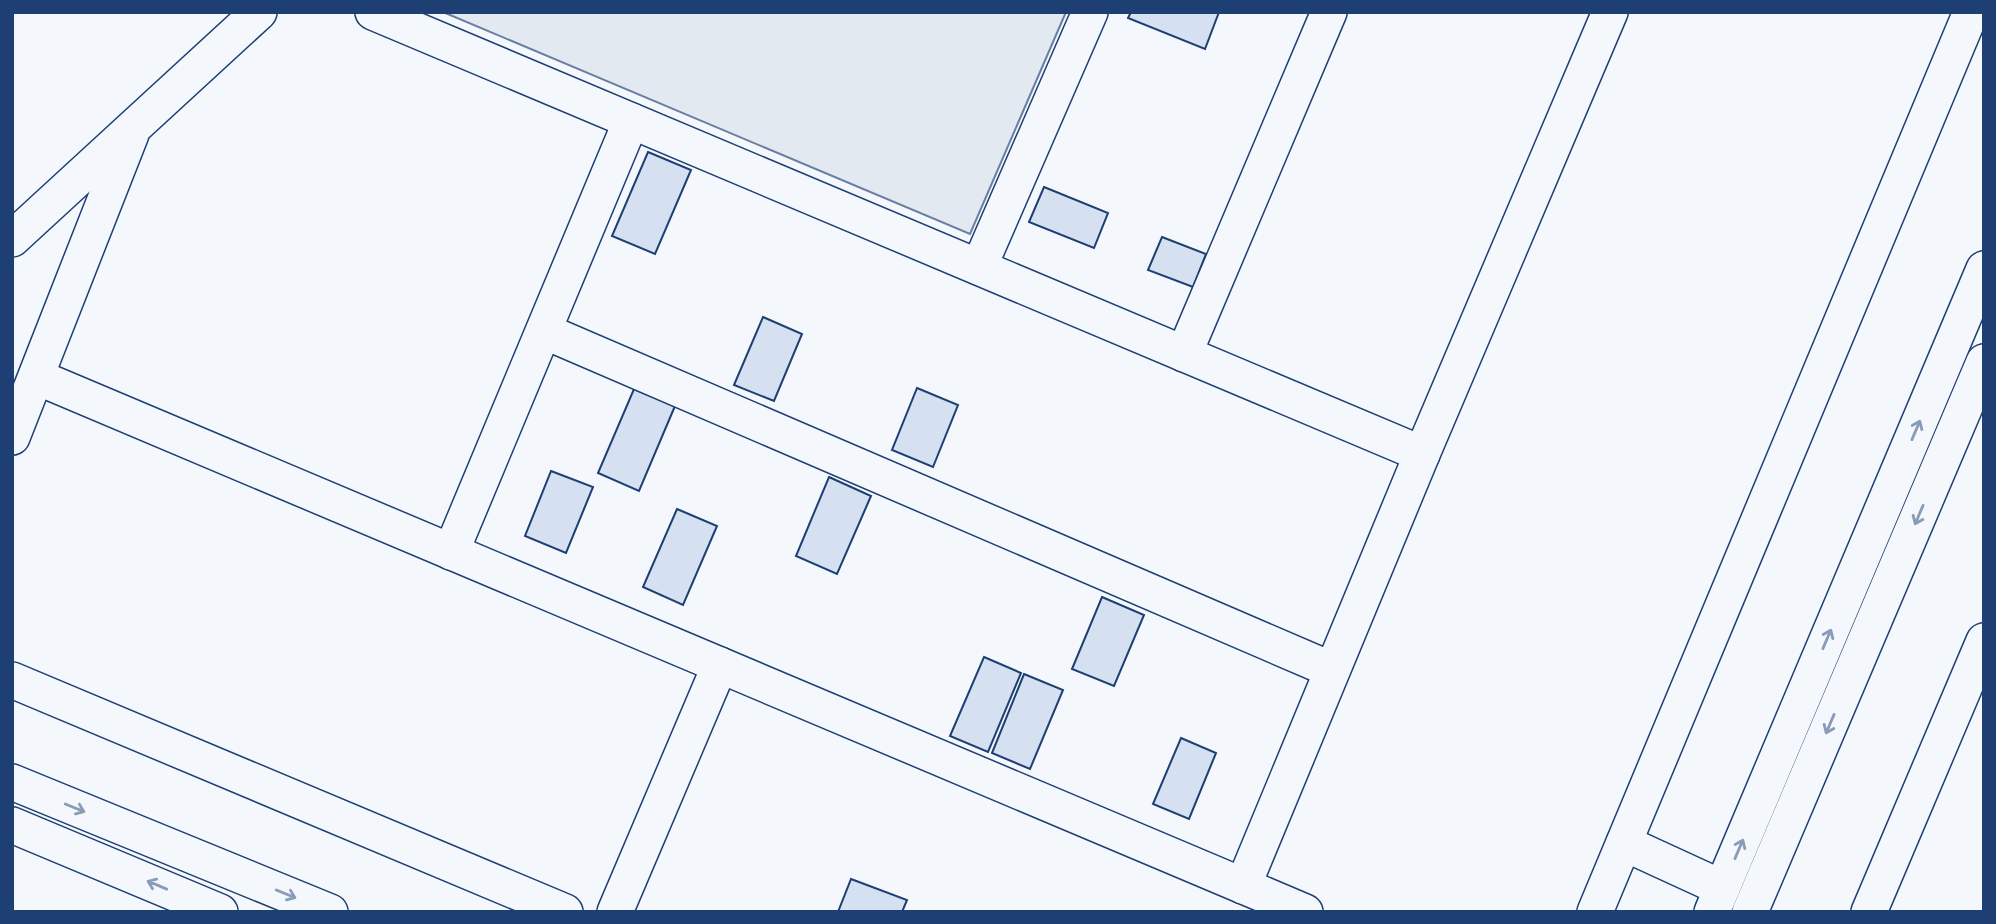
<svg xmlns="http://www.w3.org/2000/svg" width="1996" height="924" font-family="Signika,sans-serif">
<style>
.green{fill:#e3e9f0;stroke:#687fa3;stroke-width:2}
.building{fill:#d5e0f0;stroke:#1d3f73;stroke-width:2}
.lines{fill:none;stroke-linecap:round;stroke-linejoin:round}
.minor-casing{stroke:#1d3f73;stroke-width:38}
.minor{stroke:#f4f7fb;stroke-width:35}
.oneway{stroke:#889bb7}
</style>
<rect width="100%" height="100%" fill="#f4f7fb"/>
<!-- green -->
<path class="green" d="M443,12H1066L970,234Z"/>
<!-- building -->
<g class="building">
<path d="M1131,12H1219L1205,49L1128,18Z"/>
<path d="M648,152L691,170L655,254L612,236Z"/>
<path d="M1044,187L1108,213L1094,248L1029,222Z"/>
<path d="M1162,237L1206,254L1193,287L1148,270Z"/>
<path d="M763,317L802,334L774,401L734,385Z"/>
<path d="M917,388L958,405L933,467L892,450Z"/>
<path d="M634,389L675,406L639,491L598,473Z"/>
<path d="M551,471L593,487L566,553L525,536Z"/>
<path d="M829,477L871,496L837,574L796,556Z"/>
<path d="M677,509L717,526L683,605L643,587Z"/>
<path d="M1102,597L1144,615L1114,686L1072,669Z"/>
<path d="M984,657L1021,673L988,752L950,736Z"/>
<path d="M1024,674L1063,690L1030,769L992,753Z"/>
<path d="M1181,738L1216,753L1189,819L1153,804Z"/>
<path d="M851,879L907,900L902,912H838Z"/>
</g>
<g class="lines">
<defs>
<g id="minor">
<path d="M373,12L1422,454"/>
<path d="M12,239L259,12"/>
<path d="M979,267L1090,12"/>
<path d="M544,331L1332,670"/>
<path d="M1184,354L1329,12"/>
<path d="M37,377L1305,912"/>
<path d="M12,437L131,134"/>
<path d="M451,552L631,121"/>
<path d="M12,680L565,912"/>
<path d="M12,782L330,912"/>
<path d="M12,825L220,912"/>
<path d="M1624,843L1722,888"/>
<path d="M1243,886L1422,454L1610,12"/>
<path d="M615,912L720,665"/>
<path d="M1595,912L1971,12"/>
<path d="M1712,912L1984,269"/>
<path d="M1750,912L1984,362"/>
<path d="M1869,912L1984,641"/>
</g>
</defs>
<!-- minor casing -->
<use href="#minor" class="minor-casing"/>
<!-- minor -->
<use href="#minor" class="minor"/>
</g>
<!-- one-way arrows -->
<defs><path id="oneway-shaft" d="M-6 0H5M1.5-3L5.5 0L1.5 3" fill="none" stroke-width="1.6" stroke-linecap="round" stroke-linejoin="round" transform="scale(1.75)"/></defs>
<g class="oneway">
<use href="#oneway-shaft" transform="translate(1916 430) rotate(-67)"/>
<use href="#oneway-shaft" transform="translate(1919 515) rotate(113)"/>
<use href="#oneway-shaft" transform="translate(1827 639) rotate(-67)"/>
<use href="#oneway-shaft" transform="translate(1830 724) rotate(113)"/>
<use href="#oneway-shaft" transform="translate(75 808) rotate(22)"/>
<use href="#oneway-shaft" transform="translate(1739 849) rotate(-67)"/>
<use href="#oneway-shaft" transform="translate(157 885) rotate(-157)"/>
<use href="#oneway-shaft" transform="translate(286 894) rotate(22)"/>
</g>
<!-- border -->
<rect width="1996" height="924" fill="none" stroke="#1d3f73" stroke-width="28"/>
</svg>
